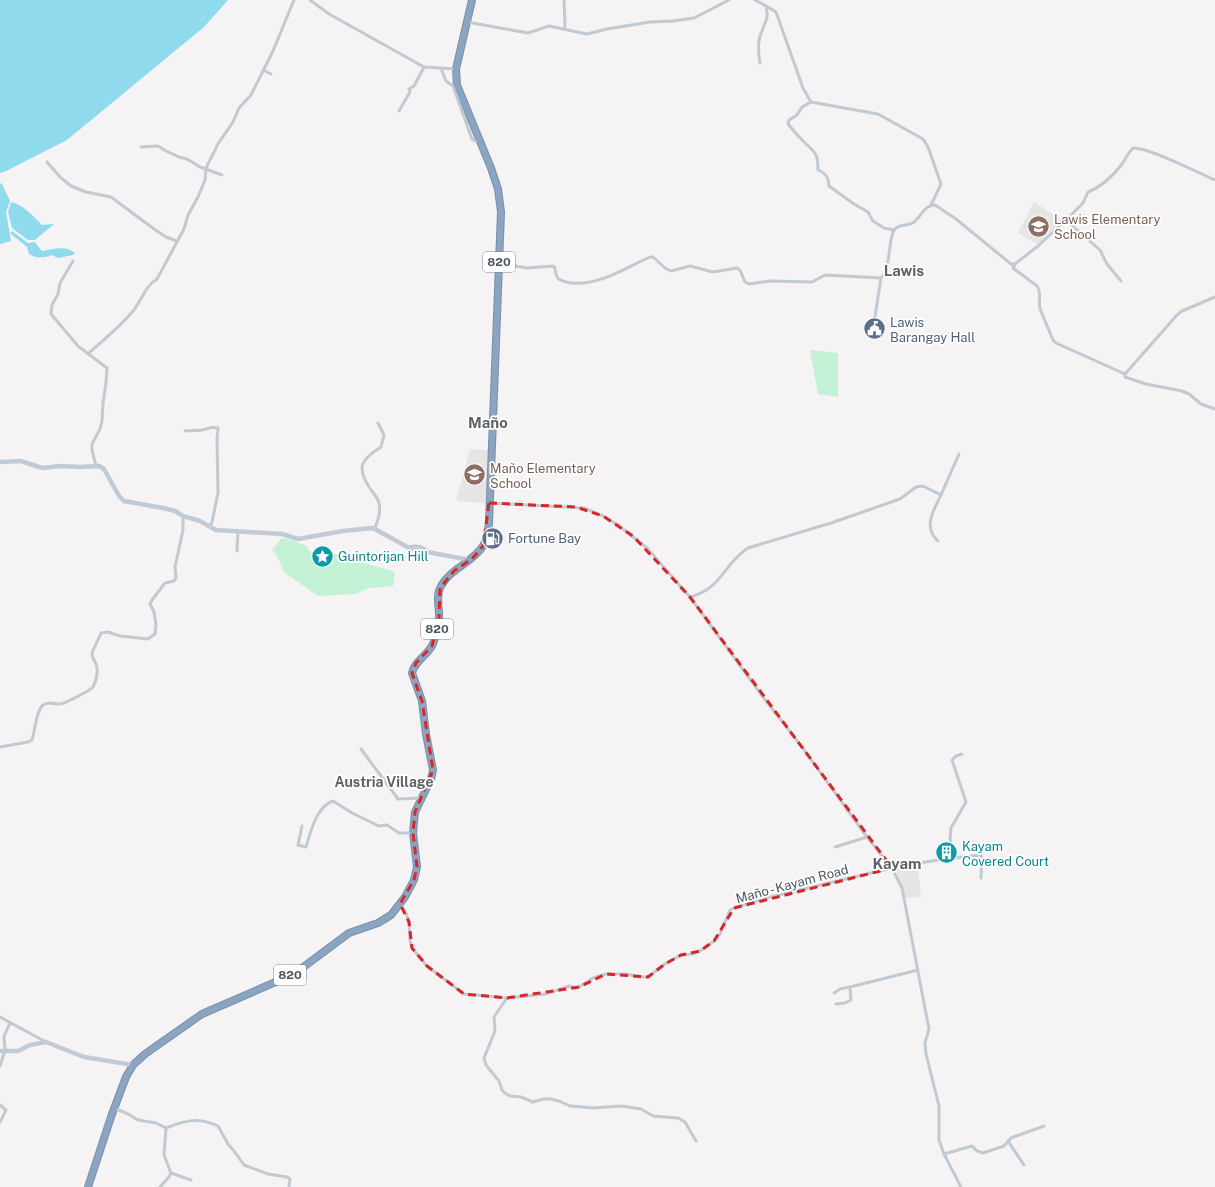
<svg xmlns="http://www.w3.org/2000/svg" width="1215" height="1187" font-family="'Public Sans',sans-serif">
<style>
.commercial{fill:#fdf9ef}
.education{fill:#e6e4e5}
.green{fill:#c3f1d5}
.water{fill:#90daee}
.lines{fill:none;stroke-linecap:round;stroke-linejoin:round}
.highway-casing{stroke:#7690ad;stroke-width:8}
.street{stroke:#c1cad2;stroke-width:3}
.secondary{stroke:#c1cbd6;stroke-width:4.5}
.highway{stroke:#8ba5c1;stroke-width:6}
.marked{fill:none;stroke:#d62828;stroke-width:3;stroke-dasharray:8 5;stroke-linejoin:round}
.labels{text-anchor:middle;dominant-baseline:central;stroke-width:3.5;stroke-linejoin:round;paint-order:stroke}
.shield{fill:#fff;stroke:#808990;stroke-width:1}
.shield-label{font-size:12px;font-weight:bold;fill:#4a5661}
.education-label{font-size:13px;fill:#785e54;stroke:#fff;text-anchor:start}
.service-label{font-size:13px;fill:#4e5e75;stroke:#fff;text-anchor:start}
.culture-label{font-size:13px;fill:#0d838f;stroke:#fff;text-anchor:start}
.street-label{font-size:13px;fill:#4a5661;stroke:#fff}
.neighbourhood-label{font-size:14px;font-weight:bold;fill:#5f6368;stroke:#fff}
.quarter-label{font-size:15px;font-weight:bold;fill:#5f6368;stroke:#fff}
</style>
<rect width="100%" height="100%" fill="#f5f3f3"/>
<!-- commercial -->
<path class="commercial" d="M490,533L499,534L497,542L489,540Z"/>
<!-- education -->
<g class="education">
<path d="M1034,202L1062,220L1038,245L1018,233Z"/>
<path d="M470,449L488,450L486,503L456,501Z"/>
<path d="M918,866L921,897L906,898L895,869Z"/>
</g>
<!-- green -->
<g class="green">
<path d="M810,350L838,353V397L818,394Z"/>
<path d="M282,538L294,541L307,546C310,555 319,556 327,552L395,572L393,586L369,588L355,594L318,596L284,572L277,556L272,550Z"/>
</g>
<!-- water -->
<g class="water">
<path d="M0,0H228L204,27L67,140L6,171L0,173Z"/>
<path d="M0,183L2,184L10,201L6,212L11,241L0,244Z"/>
<path d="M11,202C24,205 33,216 42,225L54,224L35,240H28L12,228L8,212Z"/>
<path d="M12,231L28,243L35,242L42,251C53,249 66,245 75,253L73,255L58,258L52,255C44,258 37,259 29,254L27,247L10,233Z"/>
</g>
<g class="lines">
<defs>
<path id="highway" d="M88,1187L112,1114L126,1077L133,1065L145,1054L202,1014L294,974L349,933L378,923L391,915L405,897L414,880L417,867L413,833L415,812L431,779L433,770L426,734L422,701L412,673C415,659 431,654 434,641C436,634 438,627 439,620C440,609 435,596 441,586C451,568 472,563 483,546C487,539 488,531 489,523L501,212L498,189L491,168L457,85L456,69L472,0"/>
</defs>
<!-- highway casing -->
<use href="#highway" class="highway-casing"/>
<!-- street -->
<g class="street">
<path d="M310,0L329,14L424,67L414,86L409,89L410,92L399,111"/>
<path d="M755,0L766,6C769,20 766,18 762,31C757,41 758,52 760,63"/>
<path d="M766,6L776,12L803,88L811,102L878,114L923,139L928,147L941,184L931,205"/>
<path d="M467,22L528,33L549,26L587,34L607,29L650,22L673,21L694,18L729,0"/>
<path d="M564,29L565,25L564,0"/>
<path d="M424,67L456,69"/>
<path d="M441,68L446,81L453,86L472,139L475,141H479"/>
<path d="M263,70L271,74"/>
<path d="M811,102L802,107L797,115L789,120L788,124C793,130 799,137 805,143C816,153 818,154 818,170C827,174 828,177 829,186L854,204L868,212L873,221L884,228L894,230"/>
<path d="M141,147L158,146L166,151L179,157L187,159L200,167L222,175"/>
<path d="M47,162L60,177L71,186L86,192L111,197L154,229L166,237L177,241"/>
<path d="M1066,220L1100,250L1107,264L1121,281"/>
<path d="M73,261L60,283L58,294L52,305L51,314L78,346L107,368L106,383L103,403L102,421L100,429L92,444V450L96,466"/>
<path d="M499,263L527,268L553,266L555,268C555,270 556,274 557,277C559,281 566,282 571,283C599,286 625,268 650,257H653L665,268L671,271L690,266L713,272L737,268L740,270L745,282L749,284L770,281L812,282L825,275L881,278C892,268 887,236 896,228C901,224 909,226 914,222C921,217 924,205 935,205L956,219L1011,264H1015L1038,246L1066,220L1083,203L1088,192C1101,187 1114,175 1122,164C1126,158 1129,152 1133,148C1148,147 1199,173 1215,180"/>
<path d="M1015,264L1013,268L1037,286C1042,293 1038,300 1040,309L1053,340L1056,343L1125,374"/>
<path d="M1215,297L1182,311L1177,315L1125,374V377L1146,384L1182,391L1189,394L1201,404L1215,409"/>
<path d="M874,323L881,278"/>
<path d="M88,354C103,340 120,327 133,311C142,300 145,286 157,279L184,229L188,215L198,197L205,180L206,168L218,144L233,122L239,108L251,95L273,51L294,0"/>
<path d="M185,431C191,430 196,431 202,430C209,429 209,426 218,428L217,439L218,493L212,522L210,526"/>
<path d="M941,495L959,454"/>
<path d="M489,503L584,508L603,516L618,525L647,548L690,597L763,697L802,747L867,837L892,868L902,888L929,1029L925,1043L926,1054L939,1106V1140L944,1154L961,1187"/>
<path d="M375,528C378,520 381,512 379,503C378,498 374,494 371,490C356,468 360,460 381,447L384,435L378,423"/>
<path d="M407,547C415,545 423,545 429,552"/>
<path d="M237,551L238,531"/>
<path d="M690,597C722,589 723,564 748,548L831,523L900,499L916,487L923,486L941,495C936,506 926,521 932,533C933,536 936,539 938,541"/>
<path d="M0,747L28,742L32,740C35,731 36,711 43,705C48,700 55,705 60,704C64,704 91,690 93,687C96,682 99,670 96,664C94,660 92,657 92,653C93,649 99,639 101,633L108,632L120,636L148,639L155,634L156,624L154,612L150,604L152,600L165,583L174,581L176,578L175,567L183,530V516"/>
<path d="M361,749L398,799L421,798"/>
<path d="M302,826L298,845L306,847C311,831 316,807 333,801L352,813L379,826L387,825L399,833H413"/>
<path d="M835,847L867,837"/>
<path d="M954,858L950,839L951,828L966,802L952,760L956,756L962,754"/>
<path d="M400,904L406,913L409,922L410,941L412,948L427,966L464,994L507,998L546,994L569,986L575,988L579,987L593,978L606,974H626L640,977H648L665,964L681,955L692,954L700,951L714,941L720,934L730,910L734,908L766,898L892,868L943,859L981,855L982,858L981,878"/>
<path d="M834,993L840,989L850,987"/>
<path d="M507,998L494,1017L495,1031L484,1058L486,1065L499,1081L502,1090L505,1093L510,1096L521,1097L533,1102L544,1099H550L559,1101L570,1106L594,1108L621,1106L641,1109L653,1116L678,1118L685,1122L696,1141"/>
<path d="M836,1004L845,1003L851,1000L850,987L918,970"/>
<path d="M0,1017L46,1042"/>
<path d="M0,1066L5,1050L4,1036L10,1023"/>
<path d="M0,1105L6,1110L0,1122"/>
<path d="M114,1108L128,1114L138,1120L156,1123L166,1128C186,1120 198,1117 218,1126L228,1144L234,1151L244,1165L268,1174L287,1177L290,1179L289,1187"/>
<path d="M1008,1141L1024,1165"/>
<path d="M944,1154L972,1146L977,1151L983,1153L1004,1146L1011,1138L1044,1126"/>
<path d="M171,1173L191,1180"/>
<path d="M160,1187L169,1177L171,1173L164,1155L166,1128"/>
</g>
<!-- secondary -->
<g class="secondary">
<path d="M0,462L21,461L42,468L60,466L80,467L99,466L104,469L119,496L124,501L163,508L175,511L183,516L200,521L216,530L282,534L298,539L343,531L373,528L411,549L470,560"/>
<path d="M0,1051H18L30,1045L46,1042L84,1057L133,1065"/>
</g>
<!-- highway -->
<use href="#highway" class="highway"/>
</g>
<!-- marked area -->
<path class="marked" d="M489,503L576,507L603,516L633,536L690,597L892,868L734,908L714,941L700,951L681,955L665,964L648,977L606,974L579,987L507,998L464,994L427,966L412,948L409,922L400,904L414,880L417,867L413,833L415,812L433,770L422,701L412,673L416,663L432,646L439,619L440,588L454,571L472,559L483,546Z"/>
<!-- icons -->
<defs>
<symbol id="school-disc" viewBox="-11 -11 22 22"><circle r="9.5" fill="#8d6e63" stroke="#fff"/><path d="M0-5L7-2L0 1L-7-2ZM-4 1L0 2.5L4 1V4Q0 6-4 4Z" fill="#fff"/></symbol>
<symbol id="civic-disc" viewBox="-11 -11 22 22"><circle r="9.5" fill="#5c6f8a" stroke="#fff"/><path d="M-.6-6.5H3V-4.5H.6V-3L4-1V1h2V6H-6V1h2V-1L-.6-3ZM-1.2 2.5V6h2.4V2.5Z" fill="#fff"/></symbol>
<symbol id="fuel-disc" viewBox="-11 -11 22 22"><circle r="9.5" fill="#5c6f8a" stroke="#fff"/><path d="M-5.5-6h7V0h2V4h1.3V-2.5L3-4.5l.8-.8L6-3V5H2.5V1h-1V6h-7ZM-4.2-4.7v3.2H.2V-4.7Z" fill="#fff"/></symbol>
<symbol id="sight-disc" viewBox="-11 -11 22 22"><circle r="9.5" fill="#0f9aa8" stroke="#fff"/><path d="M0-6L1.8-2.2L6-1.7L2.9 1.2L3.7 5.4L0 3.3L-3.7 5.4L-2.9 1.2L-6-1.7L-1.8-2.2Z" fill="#fff"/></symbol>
<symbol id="building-disc" viewBox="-11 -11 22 22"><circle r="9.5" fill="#0f9aa8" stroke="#fff"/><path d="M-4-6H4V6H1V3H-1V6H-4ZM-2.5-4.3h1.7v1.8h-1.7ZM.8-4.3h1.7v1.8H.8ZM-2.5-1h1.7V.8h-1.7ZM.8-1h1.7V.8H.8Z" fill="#fff"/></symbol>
</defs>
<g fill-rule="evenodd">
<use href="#school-disc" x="1026" y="214" width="25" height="25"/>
<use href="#civic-disc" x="862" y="316" width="25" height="25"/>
<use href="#school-disc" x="462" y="462" width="25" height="25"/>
<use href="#fuel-disc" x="480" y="526" width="25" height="25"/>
<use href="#sight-disc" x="310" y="544" width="25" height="25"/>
<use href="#building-disc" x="934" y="840" width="25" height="25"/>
</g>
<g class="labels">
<!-- shield labels -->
<g class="shield">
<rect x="483" y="252" width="32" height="20" rx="3"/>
<rect x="421" y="619" width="32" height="20" rx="3"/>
<rect x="274" y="965" width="32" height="20" rx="3"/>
</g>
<g class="shield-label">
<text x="499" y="262">820</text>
<text x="437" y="629">820</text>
<text x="290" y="975">820</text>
</g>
<!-- education labels -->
<g class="education-label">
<text x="1054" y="219">Lawis Elementary<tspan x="1054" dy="15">School</tspan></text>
<text x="490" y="468">Maño Elementary<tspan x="490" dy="15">School</tspan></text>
</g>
<!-- service labels -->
<g class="service-label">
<text x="890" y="322">Lawis<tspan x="890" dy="15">Barangay Hall</tspan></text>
<text x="508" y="538">Fortune Bay</text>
</g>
<!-- culture labels -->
<g class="culture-label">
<text x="338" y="556">Guintorijan Hill</text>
<text x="962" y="846">Kayam<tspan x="962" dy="15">Covered Court</tspan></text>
</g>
<!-- street labels -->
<g class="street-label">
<text transform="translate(792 884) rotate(-15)">Maño - Kayam Road</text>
</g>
<!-- neighbourhood labels -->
<g class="neighbourhood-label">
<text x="384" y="782">Austria Village</text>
</g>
<!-- quarter labels -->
<g class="quarter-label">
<text x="904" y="270">Lawis</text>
<text x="488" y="422">Maño</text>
<text x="897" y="863">Kayam</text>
</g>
</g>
</svg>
